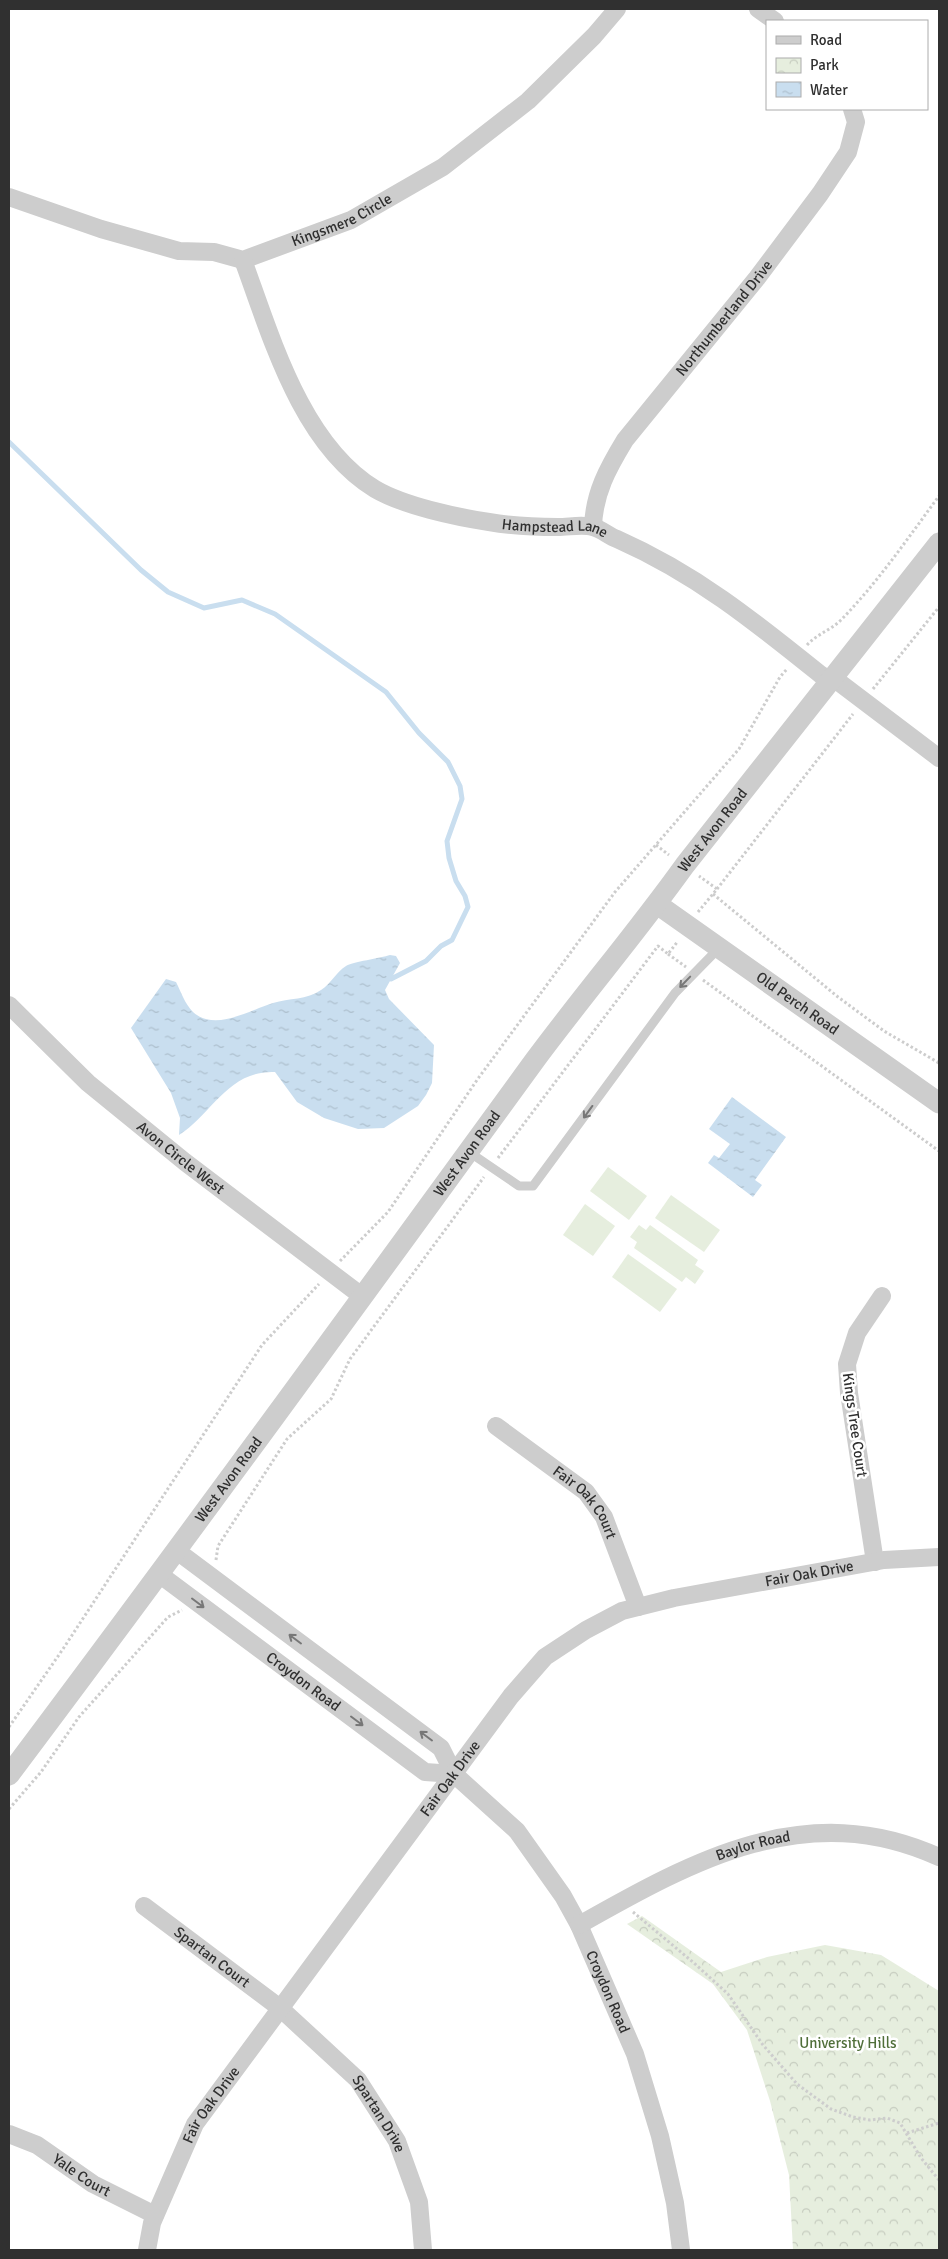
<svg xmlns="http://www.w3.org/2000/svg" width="948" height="2259" font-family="Signika,sans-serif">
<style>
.grass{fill:#e6eede}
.park{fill:url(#park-crowns)}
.water{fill:url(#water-ripples)}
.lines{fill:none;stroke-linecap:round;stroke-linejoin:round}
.stream{stroke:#c9deef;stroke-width:5}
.path{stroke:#cdcdcd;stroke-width:3;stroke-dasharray:2.5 2.5;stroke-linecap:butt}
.service{stroke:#cdcdcd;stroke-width:9}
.minor{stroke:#cdcdcd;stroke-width:18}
.tertiary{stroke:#cdcdcd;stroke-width:21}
.oneway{stroke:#777}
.labels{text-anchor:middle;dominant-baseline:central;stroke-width:5;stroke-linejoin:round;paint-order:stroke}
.street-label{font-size:15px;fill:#303030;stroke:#fff}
.park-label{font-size:15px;fill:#506f3a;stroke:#fff}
</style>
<defs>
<pattern id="park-crowns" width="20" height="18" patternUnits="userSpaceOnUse" patternTransform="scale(1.25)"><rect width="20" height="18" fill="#e6eede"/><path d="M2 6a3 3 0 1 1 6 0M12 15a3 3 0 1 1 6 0" fill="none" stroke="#c6ccbf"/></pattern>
<pattern id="water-ripples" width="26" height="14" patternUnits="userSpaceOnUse" patternTransform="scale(1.25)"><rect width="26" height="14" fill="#c9deef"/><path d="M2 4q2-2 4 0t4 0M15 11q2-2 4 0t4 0" fill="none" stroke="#adbfcd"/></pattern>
</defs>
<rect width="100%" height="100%" fill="#fff"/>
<!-- grass -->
<g class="grass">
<path d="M608,1167L647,1196L629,1220L590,1191Z"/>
<path d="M671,1195L720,1230L704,1252L655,1218Z"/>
<path d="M585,1204L615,1226L593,1256L563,1235Z"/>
<path d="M639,1225L646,1230L650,1225L698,1260L695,1265L704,1271L695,1284L686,1277L682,1282L634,1248L637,1242L630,1237Z"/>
<path d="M628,1254L677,1289L660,1312L612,1277Z"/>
</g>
<!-- park -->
<path class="park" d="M642,1916L721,1972L767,1957L825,1945L881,1955L939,1991V2250H793L789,2175L770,2101L747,2030L713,1984L627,1924Z"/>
<!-- water -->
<g class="water">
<path d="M390,955L396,956L400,963L385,990L389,999L434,1045L432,1083L426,1095L418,1106L384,1128L358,1129L324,1118L297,1102L275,1072C228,1070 212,1114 179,1135L180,1118L171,1093L131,1028L166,979L176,982C181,992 185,1004 193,1012C215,1032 250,1010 273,1003C289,998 307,1000 321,990C331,984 336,972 346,966C352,962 381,958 390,955Z"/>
<path d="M732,1097L786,1137L755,1180L762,1185L753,1197L708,1163L714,1155L719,1158L730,1144L709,1129Z"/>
</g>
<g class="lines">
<!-- stream -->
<path class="stream" d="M9,442L141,570L168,592L204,608L242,600L275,614L386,692L419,733L448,762L460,786L462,799L447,841L449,858L456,881L465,896L468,907L452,940L441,946L426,961L391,979"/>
<!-- path -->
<g class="path">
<path d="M807,645C817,634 831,630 841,620C878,582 908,538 939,496"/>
<path d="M873,689L939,607"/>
<path d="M656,845L669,855"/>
<path d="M717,889L853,714"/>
<path d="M713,894L838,997L884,1031L939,1063"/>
<path d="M698,912L717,889L699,876"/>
<path d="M668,954L686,967"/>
<path d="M703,980L939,1151"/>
<path d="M498,1158L658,946L668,954L678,941"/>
<path d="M340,1261L388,1212L477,1080L615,892L739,749L780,677L787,669"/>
<path d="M216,1560L218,1546L287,1439L331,1399L350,1359L484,1177"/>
<path d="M9,1727L63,1649L262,1345L319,1284"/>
<path d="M9,1809L41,1772L79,1717L168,1617L182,1610"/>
<path d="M633,1912L694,1963L728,1994L763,2045L797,2084L831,2109L853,2117L870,2120L887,2118L900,2123L921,2158L939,2180"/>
<path d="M907,2133L939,2123"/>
</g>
<!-- service -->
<path class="service" d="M469,1152L519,1186H533L675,993L719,948"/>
<!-- minor -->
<g class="minor">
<path d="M758,9L775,21"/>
<path id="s1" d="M9,197L101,229L179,251L214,252L243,260L351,220L443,167L528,101L594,36L617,9"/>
<path id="s2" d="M243,260C271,336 301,444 375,489C404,506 456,517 489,522C512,526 536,527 558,527C569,527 583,524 593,527C601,529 609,536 617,539C696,574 754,621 821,675L840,683L939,758"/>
<path id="s3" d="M593,527C594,493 608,468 625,440L757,278L820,194L848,152L856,122L852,109"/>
<path id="s4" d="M9,1005L88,1083L185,1162L363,1297"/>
<path id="s5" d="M496,1426L586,1492L604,1517L638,1607"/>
<path id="s6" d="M177,1551L441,1748L454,1774L517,1831L563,1896L579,1925L635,2054L660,2136L675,2203L681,2250"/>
<path d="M875,1562L849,1393L847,1364L857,1333L882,1296"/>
<path id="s7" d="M159,1574L425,1772L454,1774"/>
<path id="s8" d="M144,1906L280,2008L358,2080L397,2141L419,2202L423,2250"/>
<path id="s9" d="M579,1925C694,1860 807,1797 939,1857"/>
<path id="s10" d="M9,2134L37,2145L93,2184L155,2215"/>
<path id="s11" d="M147,2250L152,2223L195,2124L511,1696L545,1657L586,1630L622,1611L674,1598L884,1560L939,1557"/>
</g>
<!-- tertiary -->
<g class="tertiary">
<path id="s12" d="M657,904L939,1103"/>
<path id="s13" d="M9,1775C187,1538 361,1299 535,1060C584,994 637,932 685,865L939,543"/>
</g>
</g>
<!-- one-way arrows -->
<defs><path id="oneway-shaft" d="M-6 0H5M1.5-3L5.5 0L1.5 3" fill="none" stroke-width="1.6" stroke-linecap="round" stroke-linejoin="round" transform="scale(1.25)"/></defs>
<g class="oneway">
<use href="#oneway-shaft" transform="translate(685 982) rotate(134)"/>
<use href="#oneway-shaft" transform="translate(588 1112) rotate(126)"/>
<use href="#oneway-shaft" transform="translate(198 1603) rotate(37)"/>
<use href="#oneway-shaft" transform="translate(295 1639) rotate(-143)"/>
<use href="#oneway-shaft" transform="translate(357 1721) rotate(37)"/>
<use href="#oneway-shaft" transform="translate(426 1736) rotate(-143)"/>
</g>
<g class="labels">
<!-- street labels -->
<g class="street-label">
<text stroke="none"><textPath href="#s1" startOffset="350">Kingsmere Circle</textPath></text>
<text stroke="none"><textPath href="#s3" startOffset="251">Northumberland Drive</textPath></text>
<text stroke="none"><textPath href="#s2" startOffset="455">Hampstead Lane</textPath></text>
<text stroke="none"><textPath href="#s13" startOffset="1178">West Avon Road</textPath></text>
<text stroke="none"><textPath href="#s12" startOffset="172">Old Perch Road</textPath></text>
<text stroke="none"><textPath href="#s13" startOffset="772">West Avon Road</textPath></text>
<text stroke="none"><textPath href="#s4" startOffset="230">Avon Circle West</textPath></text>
<text transform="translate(855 1425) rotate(82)">Kings Tree Court</text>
<text stroke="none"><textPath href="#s13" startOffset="368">West Avon Road</textPath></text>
<text stroke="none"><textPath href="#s5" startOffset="119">Fair Oak Court</textPath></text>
<text stroke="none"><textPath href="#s11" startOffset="1000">Fair Oak Drive</textPath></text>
<text stroke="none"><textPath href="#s7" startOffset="180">Croydon Road</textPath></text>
<text stroke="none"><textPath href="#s11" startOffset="565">Fair Oak Drive</textPath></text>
<text stroke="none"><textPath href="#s9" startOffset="192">Baylor Road</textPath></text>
<text stroke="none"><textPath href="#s8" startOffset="85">Spartan Court</textPath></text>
<text stroke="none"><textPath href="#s6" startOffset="629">Croydon Road</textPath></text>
<text stroke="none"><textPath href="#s11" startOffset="160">Fair Oak Drive</textPath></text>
<text stroke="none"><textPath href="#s8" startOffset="316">Spartan Drive</textPath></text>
<text stroke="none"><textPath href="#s10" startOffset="84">Yale Court</textPath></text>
</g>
<!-- park labels -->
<g class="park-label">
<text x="848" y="2043">University Hills</text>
</g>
</g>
<!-- border -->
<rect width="948" height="2259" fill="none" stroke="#303030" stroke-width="20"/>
<!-- legend -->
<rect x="766" y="20" width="162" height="90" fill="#ffffff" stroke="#acacac"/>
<rect x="776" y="36" width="25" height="8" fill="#cdcdcd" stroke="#acacac"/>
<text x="810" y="45" font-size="15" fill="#303030">Road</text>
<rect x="776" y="58" width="25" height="15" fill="url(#park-crowns)" stroke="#acacac"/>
<text x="810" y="70" font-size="15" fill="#303030">Park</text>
<rect x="776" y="82" width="25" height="15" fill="url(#water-ripples)" stroke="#acacac"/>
<text x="810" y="95" font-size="15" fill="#303030">Water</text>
</svg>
